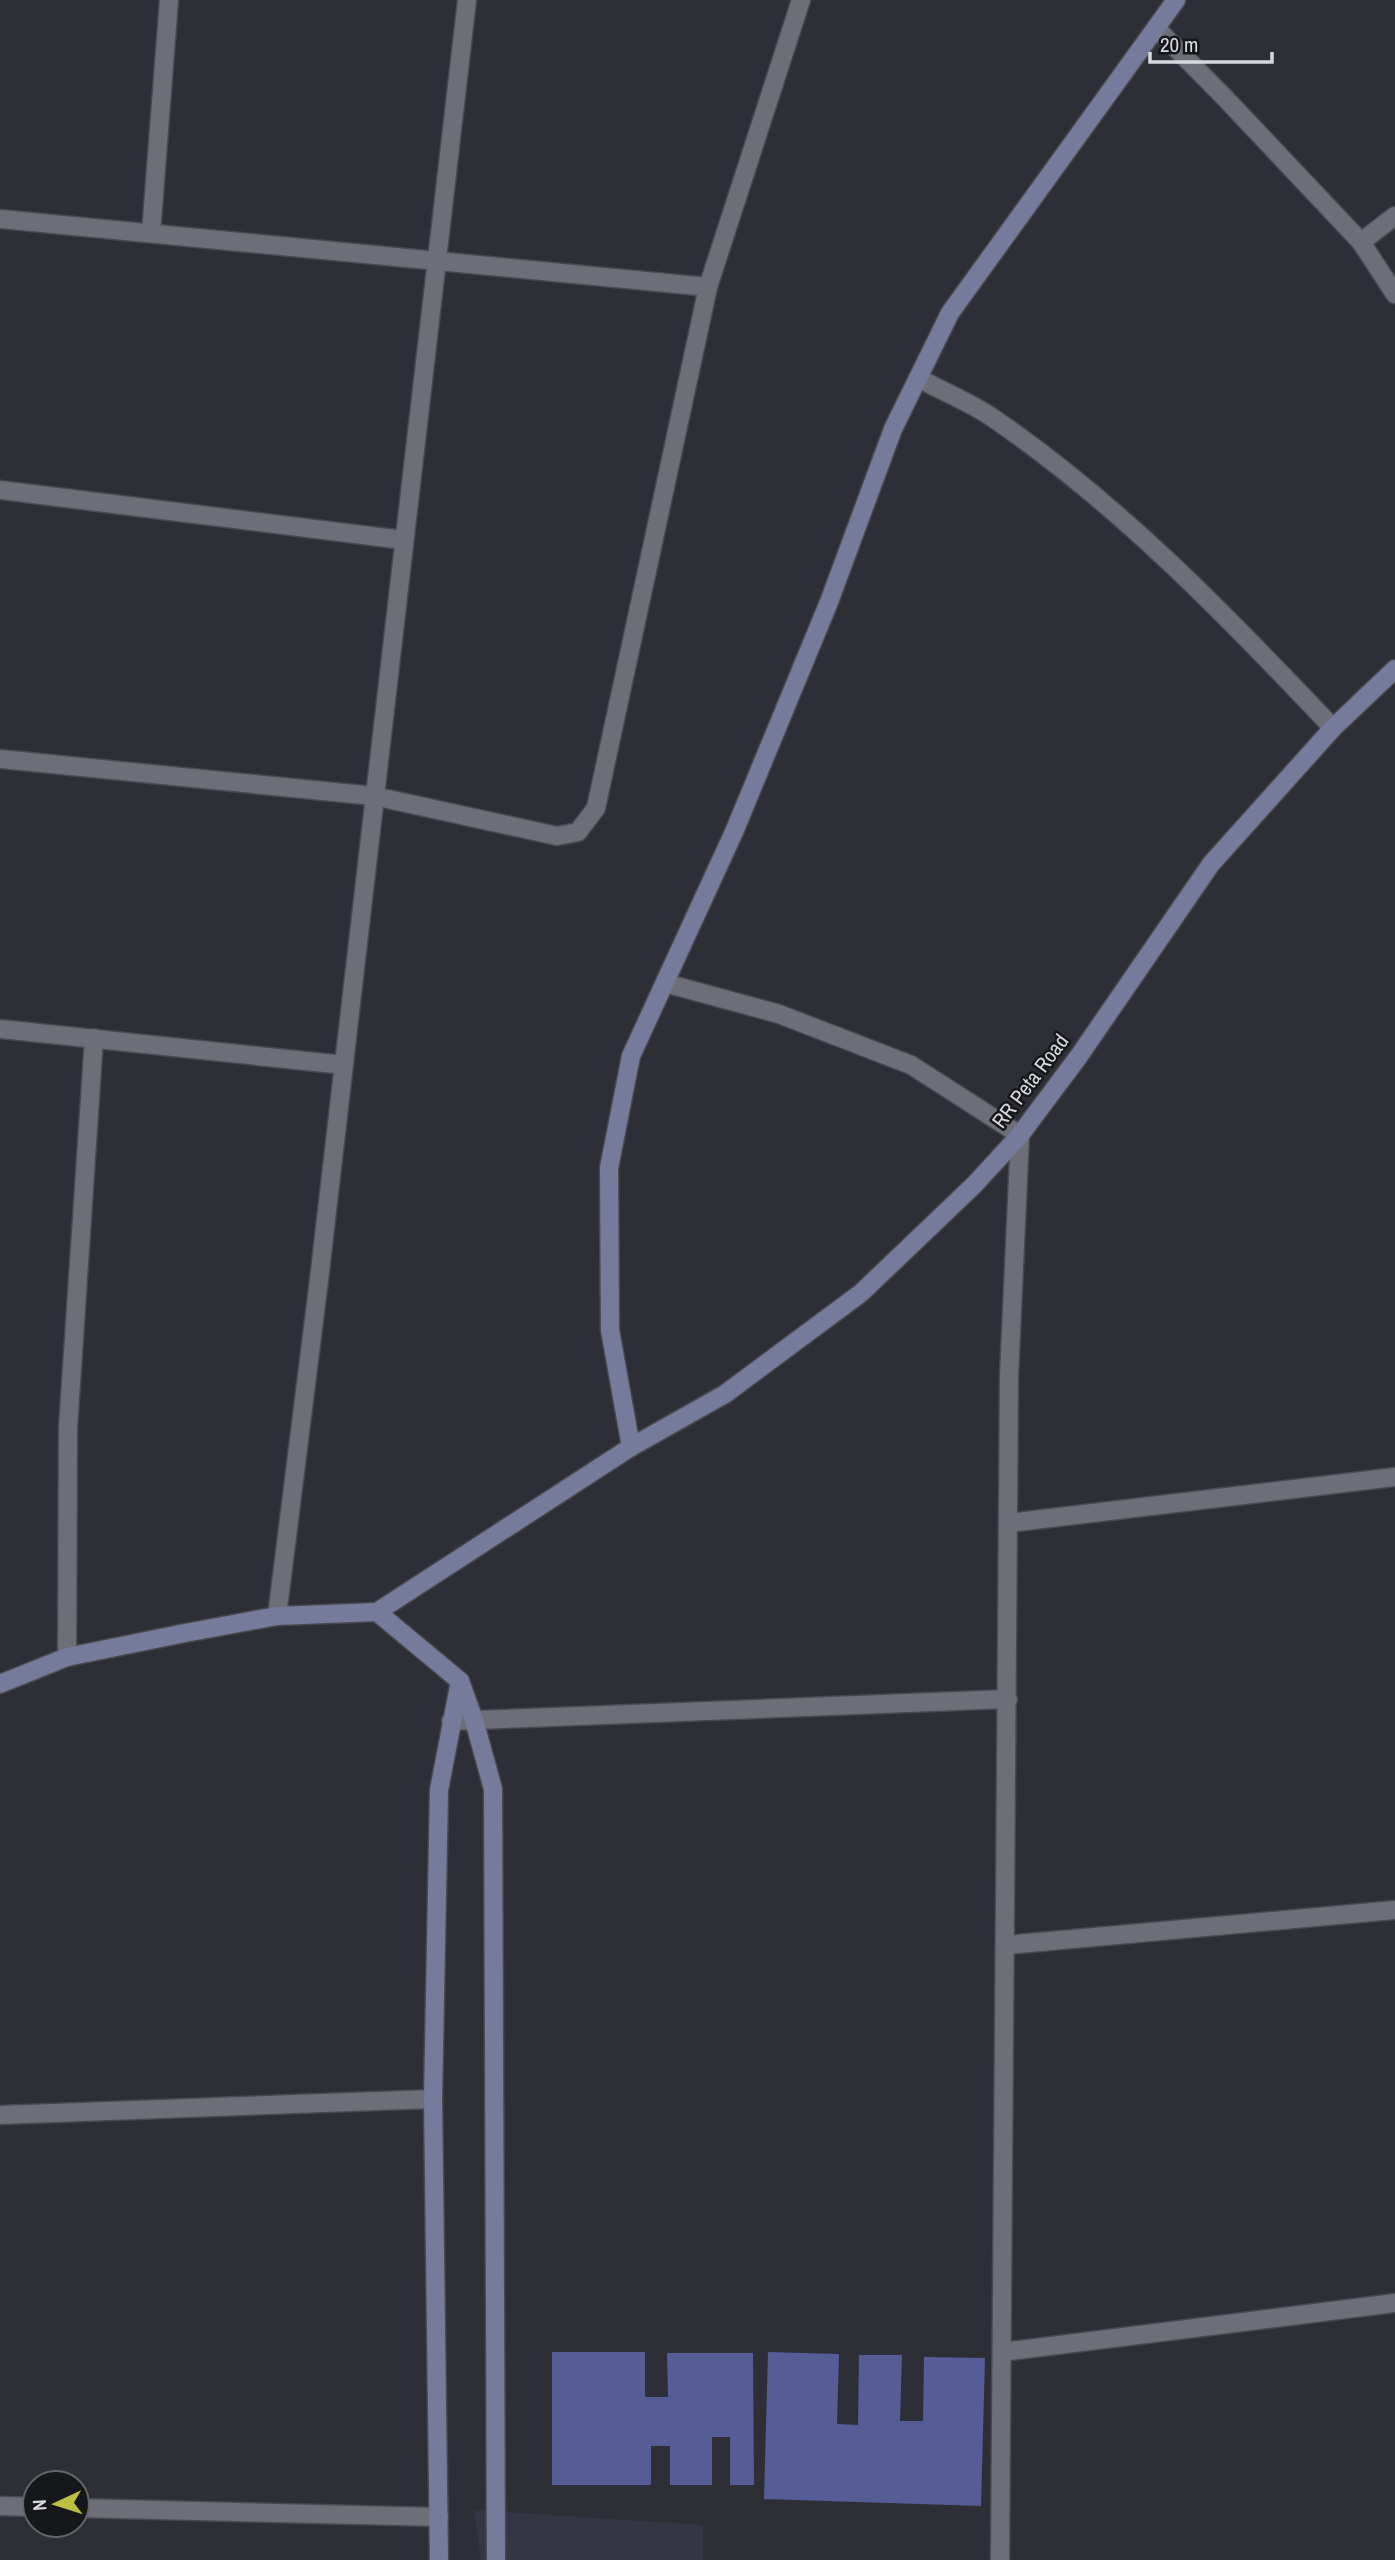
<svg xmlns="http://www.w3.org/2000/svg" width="1395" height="2560" font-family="'Archivo Narrow',sans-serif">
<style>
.built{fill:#343644}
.building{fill:#565d96}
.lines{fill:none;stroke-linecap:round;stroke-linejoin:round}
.street-casing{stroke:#48494f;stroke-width:21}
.secondary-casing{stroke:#48494f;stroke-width:21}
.street{stroke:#6d6e77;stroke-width:18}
.secondary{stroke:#777b9b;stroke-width:18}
.labels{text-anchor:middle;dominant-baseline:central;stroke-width:5;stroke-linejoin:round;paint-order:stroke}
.street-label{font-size:21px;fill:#d8d9de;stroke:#16171a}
</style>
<rect width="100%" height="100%" fill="#2d2e36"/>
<!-- built -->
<path class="built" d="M474,2510L703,2525V2560H481Z"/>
<!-- building -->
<g class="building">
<path d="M552,2352H645V2397H668L667,2353H753L754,2485H730V2437H712V2485H670V2446H651V2485H552Z"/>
<path d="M768,2352L839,2354L837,2424L858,2425L859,2355H902L900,2421H923L924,2357L985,2358L981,2506L764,2499Z"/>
</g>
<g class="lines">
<defs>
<g id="street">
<path d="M1156,28L1227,100L1361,242"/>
<path d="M1395,216L1361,242L1395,294"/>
<path d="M0,219L708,287"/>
<path d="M151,233L169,0"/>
<path d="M918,378C942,391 970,402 993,418C1120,505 1227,616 1333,728"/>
<path d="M0,490L403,540"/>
<path d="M0,759L374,796L557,836L578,832L596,808L708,287L801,0"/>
<path d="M665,983L779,1014L911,1065L1020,1135L1009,1376L1000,2560"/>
<path d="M0,1029L344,1065"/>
<path d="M1009,1523L1395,1477"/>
<path d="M277,1616L319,1280L467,0"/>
<path d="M67,1657L68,1428L94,1038"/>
<path d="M451,1721L1008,1699"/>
<path d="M1006,1945L1395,1910"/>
<path d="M0,2115L433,2099"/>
<path d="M1002,2352L1395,2303"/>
<path d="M0,2506L35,2507"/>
<path d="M77,2508L439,2517"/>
</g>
<g id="secondary">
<path d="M631,1447L610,1330L609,1168L631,1056L734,832L829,602L893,429L950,313L1176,0"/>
<path d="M377,1612L631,1447L725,1394L861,1293L974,1185L1020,1135L1079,1056L1211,864L1333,728L1395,669"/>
<path d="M0,1684L67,1657L185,1633L277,1616L377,1612L460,1681L474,1720L493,1789L496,2560"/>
<path d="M439,2560L433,2099L439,1790L460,1681"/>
</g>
</defs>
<!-- street casing -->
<use href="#street" class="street-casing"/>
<!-- secondary casing -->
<use href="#secondary" class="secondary-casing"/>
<!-- street -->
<use href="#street" class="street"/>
<!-- secondary -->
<use href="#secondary" class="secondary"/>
</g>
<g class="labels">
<!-- street labels -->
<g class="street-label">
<text transform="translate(1030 1081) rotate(-53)">RR Peta Road</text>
</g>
</g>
<!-- north arrow -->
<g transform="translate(56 2504) rotate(266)"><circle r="33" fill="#16171a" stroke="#646568" stroke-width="2"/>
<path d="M0-5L12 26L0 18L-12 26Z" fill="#bdbf43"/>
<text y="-10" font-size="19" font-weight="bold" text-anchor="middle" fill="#d8d9de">N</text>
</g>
<!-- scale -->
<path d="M1150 52v10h122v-10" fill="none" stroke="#d8d9de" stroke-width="3.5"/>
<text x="1160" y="52" font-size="21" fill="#d8d9de" stroke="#16171a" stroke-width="5" paint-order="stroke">20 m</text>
</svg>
